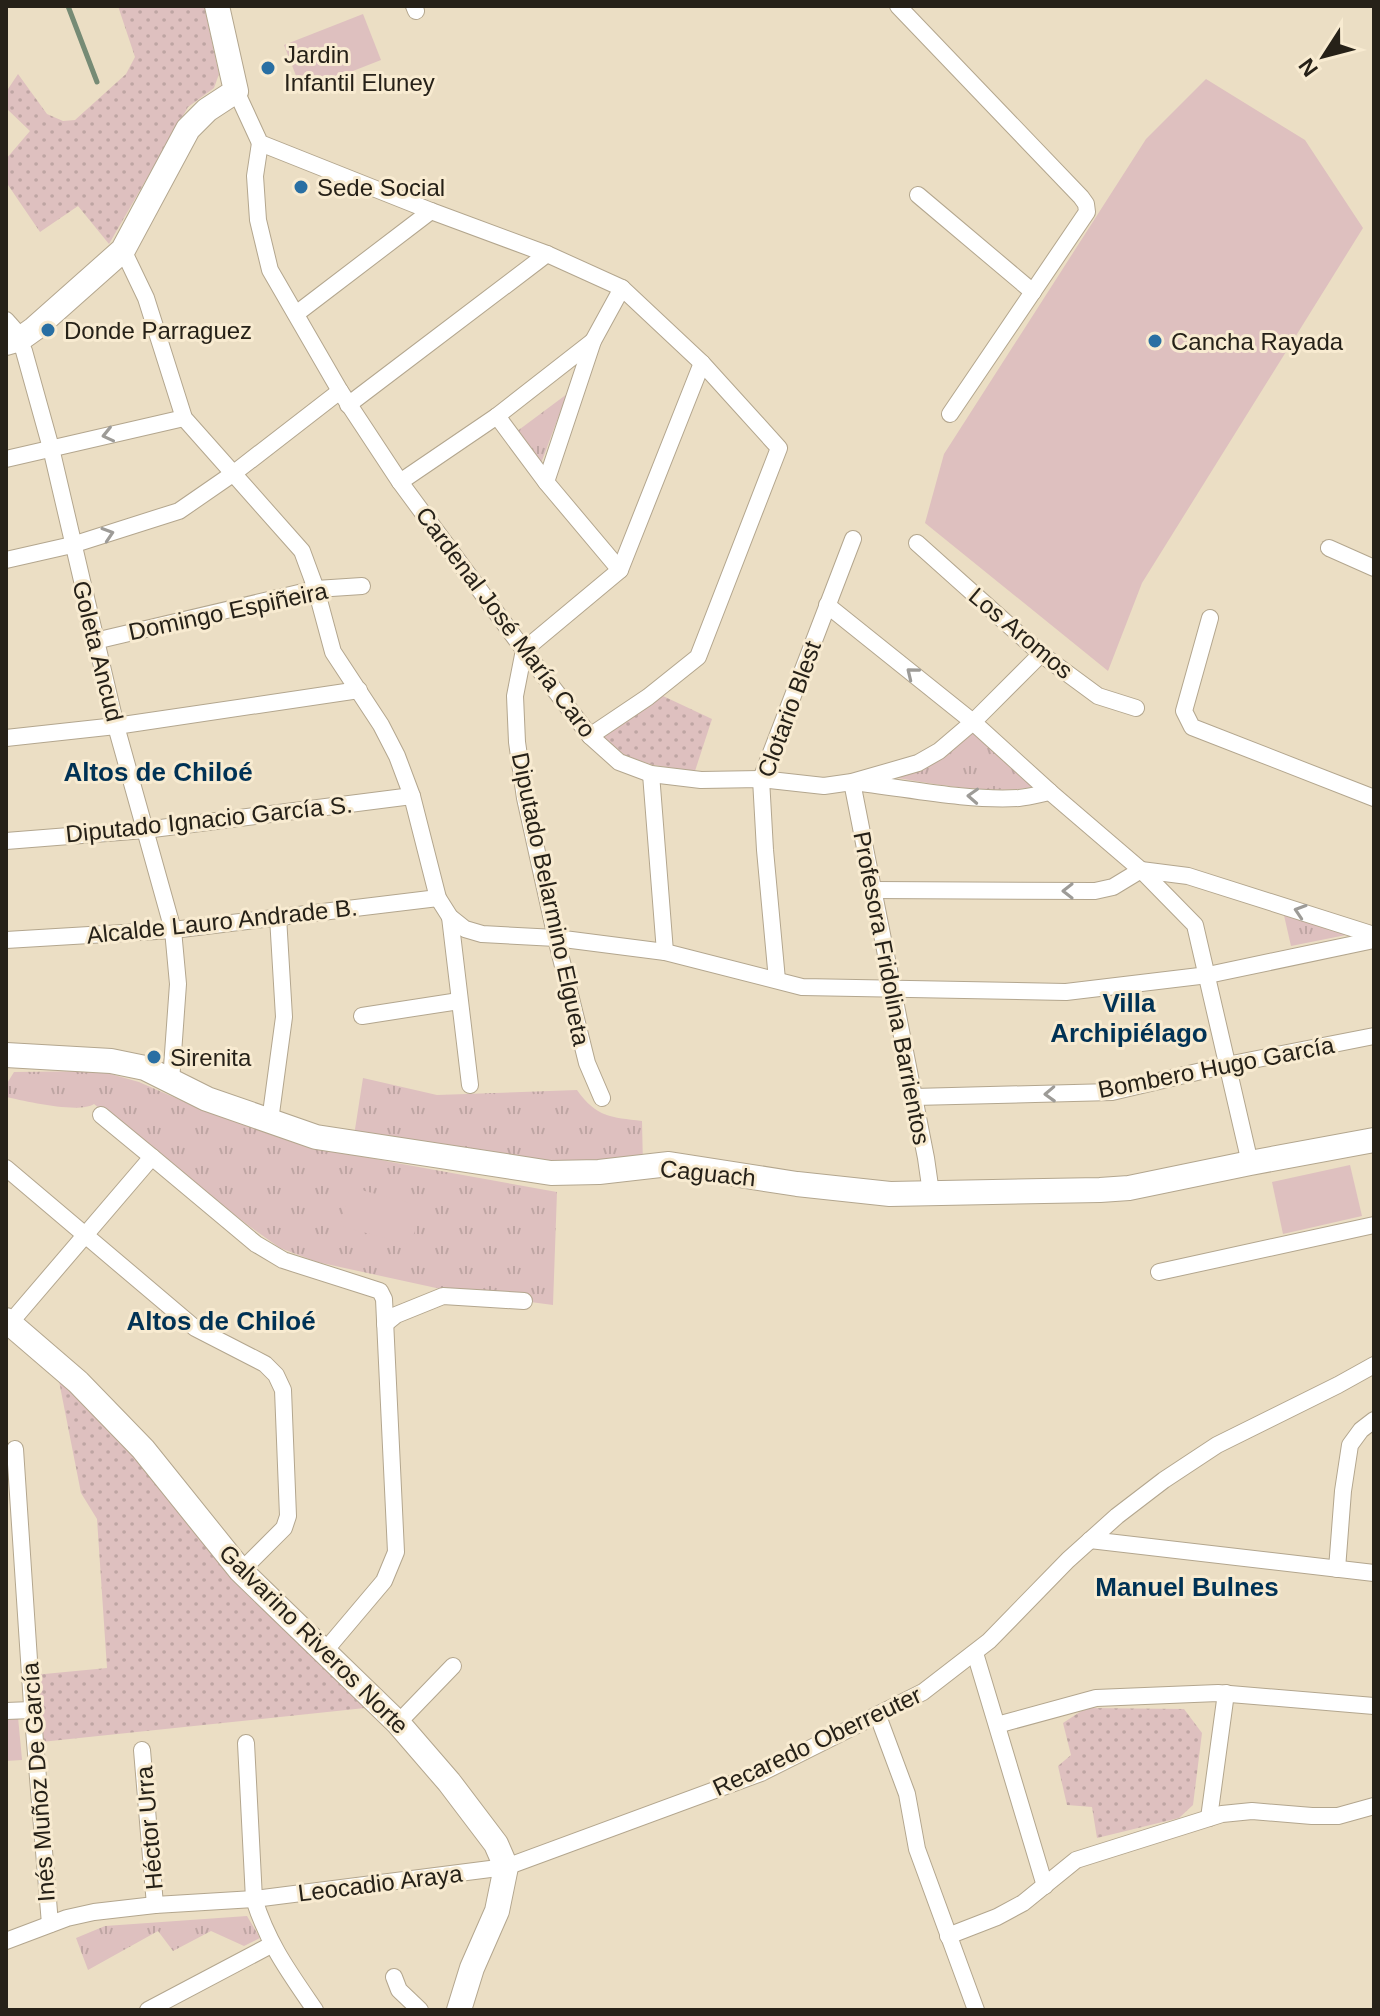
<svg xmlns="http://www.w3.org/2000/svg" width="1380" height="2016" font-family="Arial,sans-serif">
<style>
.grass{fill:url(#grass-tufts)}
.park{fill:url(#park-dots)}
.garden{fill:#dec0bf}
.lines{fill:none;stroke-linecap:round;stroke-linejoin:round}
.stream{stroke:#768b75;stroke-width:5}
.street-casing{stroke:#b3a68e;stroke-width:18}
.secondary-casing{stroke:#b3a68e;stroke-width:26}
.street{stroke:#fff;stroke-width:16}
.secondary{stroke:#fff;stroke-width:24}
.oneway{stroke:#9d9b97}
.poi-dot{fill:#296fa3;stroke:#f8ebd1;stroke-width:3}
.labels{text-anchor:middle;dominant-baseline:central;stroke-width:6;stroke-linejoin:round;paint-order:stroke}
.poi-label{font-size:24px;fill:#262118;stroke:#f8ebd1;text-anchor:start}
.street-label{font-size:24px;fill:#262118;stroke:#f8ebd1}
.neighbourhood-label{font-size:26px;font-weight:bold;fill:#003255;stroke:#f8ebd1}
</style>
<defs>
<pattern id="grass-tufts" width="24" height="20" patternUnits="userSpaceOnUse" patternTransform="scale(2)"><rect width="24" height="20" fill="#dec0bf"/><path d="M3 7l-1-3M5 7V3M7 7l1-3M15 17l-1-3M17 17v-4M19 17l1-3" fill="none" stroke="#bea5a3"/></pattern>
<pattern id="park-dots" width="8" height="8" patternUnits="userSpaceOnUse" patternTransform="scale(2)"><rect width="8" height="8" fill="#dec0bf"/><path d="M2 2h.1M6 6h.1" fill="none" stroke="#bea5a3" stroke-width="1.8" stroke-linecap="round"/></pattern>
</defs>
<rect width="100%" height="100%" fill="#ebdec4"/>
<!-- grass -->
<g class="grass">
<path d="M567,394L540,466L516,432Z"/>
<path d="M973,733L1032,787C995,795 934,784 897,778C929,769 948,755 973,733Z"/>
<path d="M1283,911L1356,933L1291,946Z"/>
<path d="M100,1071L139,1082L201,1109L327,1149L391,1162L557,1192L553,1305L450,1291L317,1262L280,1248L249,1226L94,1104C79,1114 25,1101 6,1097V1085L14,1072Z"/>
<path d="M363,1078L437,1095L577,1090C597,1118 611,1117 642,1121L643,1167L599,1172L353,1142Z"/>
<path d="M247,1916L260,1938L244,1946L211,1931L173,1951L158,1931L88,1970L76,1938L105,1926Z"/>
</g>
<!-- park -->
<g class="park">
<path d="M118,6H204L219,74L214,88L188,107L109,244L78,206L40,232L6,182V159L30,131L6,108V92L18,74L47,114L63,121L75,120L126,74L135,57Z"/>
<path d="M663,696L712,719L695,771L653,765L623,755L604,737Z"/>
<path d="M57,1371L138,1450L239,1579L365,1708L41,1742L34,1675L107,1668L97,1519L81,1493Z"/>
<path d="M1086,1708L1184,1709L1202,1733L1193,1805L1179,1818L1097,1838L1092,1807L1067,1805L1058,1766L1071,1755L1063,1723Z"/>
</g>
<!-- garden -->
<g class="garden">
<path d="M363,14L381,60L302,91L284,45Z"/>
<path d="M1206,79L1305,140L1363,228L1142,583L1108,671L925,523L944,454L1146,139Z"/>
<path d="M1350,1165L1362,1216L1283,1234L1272,1182Z"/>
<path d="M350,1187L421,1206L411,1245L340,1226Z"/>
<path d="M18,1717L22,1760L6,1761V1718Z"/>
</g>
<g class="lines">
<!-- stream -->
<path class="stream" d="M68,6L97,82"/>
<defs>
<g id="street">
<path d="M414,6L416,11"/>
<path d="M898,6L1081,197L1086,204L1087,212L950,414"/>
<path d="M236,91L260,143L431,211L547,254L622,288L702,363L779,448L698,657L648,697L590,736"/>
<path d="M260,143L255,176L258,220L270,270L340,391L400,482L524,650L590,736L619,762L651,774L701,780L761,779L824,786L852,782L918,763L939,751L973,722L1041,654"/>
<path d="M918,195L1033,292"/>
<path d="M123,250L146,298L184,418L302,551L316,589L333,652L381,725L397,756L412,796L438,898L450,917L465,929L482,934L556,938L665,952L802,987L1066,992L1208,975L1374,940"/>
<path d="M296,314L431,211"/>
<path d="M6,320L14,329L24,351L51,448L116,726L173,930L178,984L171,1081"/>
<path d="M348,405L547,254"/>
<path d="M497,416L546,482L620,570"/>
<path d="M6,459L184,418"/>
<path d="M400,482L497,416L593,341"/>
<path d="M546,482L593,341L622,288"/>
<path d="M917,543L1041,654L1098,696L1136,708"/>
<path d="M1329,548L1374,568"/>
<path d="M6,560L72,545L179,511L234,473L340,391"/>
<path d="M827,605L973,722L1050,792L1141,870L1195,925L1250,1163"/>
<path d="M1210,618L1184,711L1192,727L1374,798"/>
<path d="M95,641L316,589L362,586"/>
<path d="M6,738L116,726L359,690"/>
<path d="M651,774L665,952"/>
<path d="M6,841L145,830L412,796"/>
<path d="M872,890L1095,891L1113,887L1141,870L1188,876L1374,935"/>
<path d="M450,917L470,1085"/>
<path d="M6,940L173,930L438,898"/>
<path d="M777,980L765,850L761,779L853,539"/>
<path d="M362,1016L459,1001"/>
<path d="M914,1097L1112,1092L1227,1065L1374,1036"/>
<path d="M602,1098L587,1063L556,938L525,798L517,742L515,696L524,650L620,570L702,363"/>
<path d="M101,1115L152,1157"/>
<path d="M270,1121L284,1017L278,917"/>
<path d="M6,1168L195,1328L265,1364L276,1375L283,1390L288,1516L284,1528L241,1571"/>
<path d="M931,1193L926,1158L852,782C907,788 964,801 1019,798C1030,797 1040,794 1050,792"/>
<path d="M1159,1272L1374,1225"/>
<path d="M10,1323L152,1157L256,1244L283,1260L380,1291L384,1299L396,1552L384,1581L324,1652"/>
<path d="M385,1324L396,1315L443,1296L524,1301"/>
<path d="M15,1449L32,1705L50,1924"/>
<path d="M1090,1540L1374,1573"/>
<path d="M1337,1569L1343,1491L1350,1445L1361,1430L1374,1420"/>
<path d="M975,1653L1045,1886"/>
<path d="M6,1711L32,1710"/>
<path d="M878,1716L907,1794L917,1849L976,2010"/>
<path d="M398,1723L453,1666"/>
<path d="M997,1725L1096,1698L1218,1693L1374,1706"/>
<path d="M246,1743L254,1899C268,1944 289,1972 315,2010"/>
<path d="M142,1750L155,1905"/>
<path d="M1209,1818L1226,1693"/>
<path d="M948,1936L997,1917L1023,1903L1076,1860L1222,1814L1252,1811L1312,1816H1338L1374,1806"/>
<path d="M6,1941L67,1918L94,1912L155,1905L254,1899L506,1867L761,1773L923,1692L989,1641L1068,1560L1117,1516L1164,1480L1217,1445L1338,1385L1374,1365"/>
<path d="M394,1977L399,1990L420,2010"/>
<path d="M148,2010L271,1945"/>
</g>
<g id="secondary">
<path d="M6,343L20,339L34,329L123,250L188,129L207,110L236,91L217,6"/>
<path d="M6,1055L111,1061L145,1068L207,1099L316,1137L551,1173L599,1172L669,1164L797,1184L890,1194L1100,1190L1129,1188L1250,1163L1374,1140"/>
<path d="M6,1320L78,1382L143,1449L241,1571L398,1723L449,1782L496,1844L506,1867L497,1911L472,1968L459,2010"/>
</g>
</defs>
<!-- street casing -->
<use href="#street" class="street-casing"/>
<!-- secondary casing -->
<use href="#secondary" class="secondary-casing"/>
<!-- street -->
<use href="#street" class="street"/>
<!-- secondary -->
<use href="#secondary" class="secondary"/>
</g>
<!-- one-way arrows -->
<defs><path id="oneway-chevron" d="M-2-3.5L2.5 0L-2 3.5" fill="none" stroke-width="1.6" stroke-linecap="round" stroke-linejoin="round" transform="scale(2)"/></defs>
<g class="oneway">
<use href="#oneway-chevron" transform="translate(108 435) rotate(167)"/>
<use href="#oneway-chevron" transform="translate(108 534) rotate(-18)"/>
<use href="#oneway-chevron" transform="translate(912 673) rotate(-141)"/>
<use href="#oneway-chevron" transform="translate(973 796) rotate(-177)"/>
<use href="#oneway-chevron" transform="translate(1068 891) rotate(-180)"/>
<use href="#oneway-chevron" transform="translate(1300 911) rotate(-162)"/>
<use href="#oneway-chevron" transform="translate(1050 1094) rotate(178)"/>
</g>
<!-- markers -->
<g class="poi-dot">
<circle cx="268" cy="68" r="8"/>
<circle cx="301" cy="187" r="8"/>
<circle cx="48" cy="330" r="8"/>
<circle cx="1155" cy="341" r="8"/>
<circle cx="154" cy="1057" r="8"/>
</g>
<g class="labels">
<!-- poi labels -->
<g class="poi-label">
<text x="284" y="54">Jardin<tspan x="284" dy="28">Infantil Eluney</tspan></text>
<text x="317" y="187">Sede Social</text>
<text x="64" y="330">Donde Parraguez</text>
<text x="1171" y="341">Cancha Rayada</text>
<text x="170" y="1057">Sirenita</text>
</g>
<!-- street labels -->
<g class="street-label">
<text transform="translate(228 611) rotate(-12)">Domingo Espiñeira</text>
<text transform="translate(506 622) rotate(53)">Cardenal José María Caro</text>
<text transform="translate(1021 633) rotate(40)">Los Aromos</text>
<text transform="translate(98 651) rotate(76)">Goleta Ancud</text>
<text transform="translate(789 709) rotate(-70)">Clotario Blest</text>
<text transform="translate(209 819) rotate(-6)">Diputado Ignacio García S.</text>
<text transform="translate(551 899) rotate(78)">Diputado Belarmino Elgueta</text>
<text transform="translate(222 921) rotate(-6)">Alcalde Lauro Andrade B.</text>
<text transform="translate(892 988) rotate(79)">Profesora Fridolina Barrientos</text>
<text transform="translate(1216 1067) rotate(-11)">Bombero Hugo García</text>
<text transform="translate(708 1173) rotate(6)">Caguach</text>
<text transform="translate(314 1639) rotate(45)">Galvarino Riveros Norte</text>
<text transform="translate(817 1741) rotate(-25)">Recaredo Oberreuter</text>
<text transform="translate(38 1782) rotate(-94)">Inés Muñoz De García</text>
<text transform="translate(149 1828) rotate(-95)">Héctor Urra</text>
<text transform="translate(380 1883) rotate(-7)">Leocadio Araya</text>
</g>
<!-- neighbourhood labels -->
<g class="neighbourhood-label">
<text x="158" y="772">Altos de Chiloé</text>
<text x="1129" y="1003">Villa<tspan x="1129" dy="30">Archipiélago</tspan></text>
<text x="221" y="1321">Altos de Chiloé</text>
<text x="1187" y="1587">Manuel Bulnes</text>
</g>
</g>
<!-- border -->
<rect width="1380" height="2016" fill="none" stroke="#262118" stroke-width="16"/>
<!-- north arrow -->
<g transform="translate(1324 56) rotate(234)" stroke="#f8ebd1" stroke-width="6" paint-order="stroke">
<path d="M0-6L14 30L0 20L-14 30Z" fill="#262118"/>
<text y="-12" font-size="22" font-weight="bold" text-anchor="middle" fill="#262118">N</text>
</g>
</svg>
